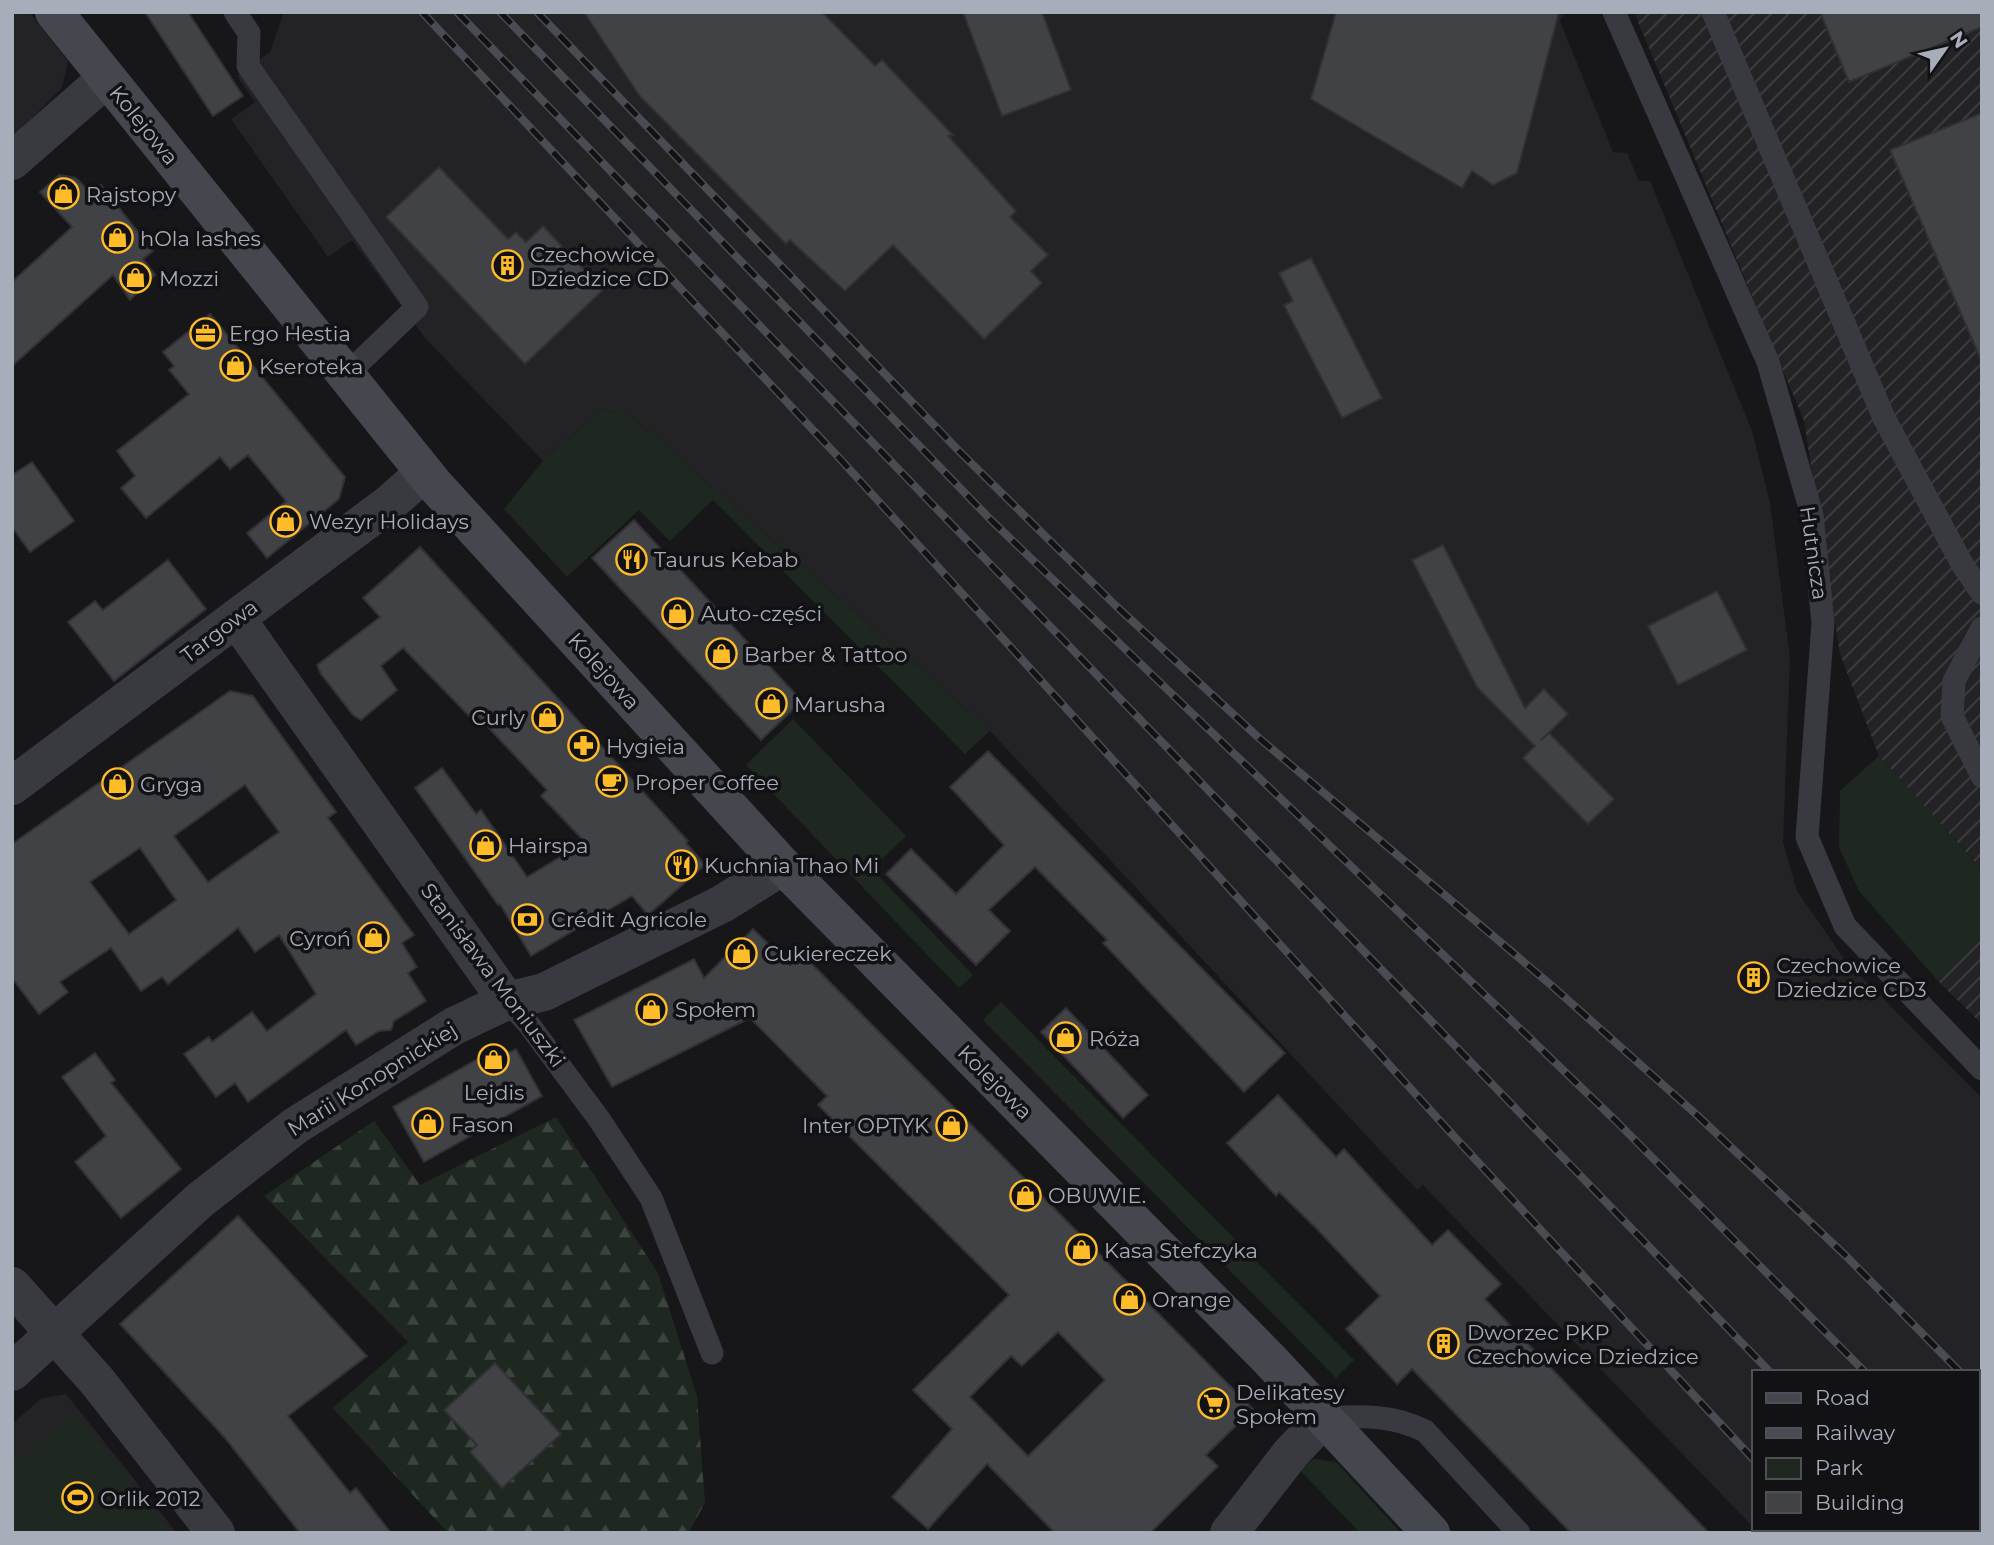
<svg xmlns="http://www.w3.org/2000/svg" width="1994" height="1545" font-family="Montserrat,sans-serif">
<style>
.built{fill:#232326}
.industrial{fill:url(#industrial-furrows)}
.green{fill:#1e2720}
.forest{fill:url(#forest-firs)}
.building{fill:#414246;stroke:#313135;stroke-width:2;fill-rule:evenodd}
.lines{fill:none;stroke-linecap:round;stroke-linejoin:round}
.lane{stroke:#393a40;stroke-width:23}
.street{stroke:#393a40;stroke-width:38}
.secondary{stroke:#45474e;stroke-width:38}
.rail-casing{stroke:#4a4c53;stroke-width:8}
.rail{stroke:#121214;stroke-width:5;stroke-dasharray:16;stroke-linecap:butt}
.labels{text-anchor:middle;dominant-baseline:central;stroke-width:7;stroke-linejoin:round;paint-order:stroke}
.street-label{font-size:21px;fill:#a8adba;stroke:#121214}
.poi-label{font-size:21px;fill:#a8adba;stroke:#121214;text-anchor:start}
</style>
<defs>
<pattern id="industrial-furrows" width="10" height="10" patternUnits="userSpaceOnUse" patternTransform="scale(1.75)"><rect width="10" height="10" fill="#232326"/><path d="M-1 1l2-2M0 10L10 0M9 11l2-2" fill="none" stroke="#404043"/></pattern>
<pattern id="forest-firs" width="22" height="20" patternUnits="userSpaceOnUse" patternTransform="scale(1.75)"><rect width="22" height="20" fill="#1e2720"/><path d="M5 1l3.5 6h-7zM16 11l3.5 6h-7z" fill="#3c443e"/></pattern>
</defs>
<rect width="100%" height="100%" fill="#171719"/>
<!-- built -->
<g class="built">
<path d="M12,12H29L68,61L62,88L12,138Z"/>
<path d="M284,12H1565L1560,21L1613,152L1627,153L1639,181H1650L1752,431L1770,503L1790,658L1783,842L1797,891L1845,960L1982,1098V1533H1759L1756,1529H1978V1372H1754V1528L1423,1185L1417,1190L990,731L628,414L601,411L543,461L425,338L352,240L328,257L231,119L255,102L237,76L270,52Z"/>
<path d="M66,1394L177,1533H12V1424L42,1398Z"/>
</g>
<!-- industrial -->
<g class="industrial">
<path d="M1634,12H1982V870L1879,756L1840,654L1804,421Z"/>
<path d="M1982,938V1024L1938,981Z"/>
</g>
<!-- green -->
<g class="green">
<path d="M601,411L628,414L990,731L965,754L713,500L670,541L639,510L567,577L504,509L543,461Z"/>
<path d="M793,719L906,836L872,869L973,975L959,988L746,765Z"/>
<path d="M1879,756L1982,870V938L1938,981L1859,891L1839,847L1840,791Z"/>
<path d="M1001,1002L1354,1360L1336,1378L983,1020Z"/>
<path d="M75,1414L170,1533H12V1464Z"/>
<path d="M1314,1459L1336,1462L1401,1533H1360L1299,1469Z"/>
</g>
<!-- forest -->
<path class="forest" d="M556,1117L658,1273L697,1396L705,1503L688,1533H448L333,1408L408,1342L264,1196L374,1121L420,1185Z"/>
<!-- building -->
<g class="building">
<path d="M145,12H188L243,96L213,116Z"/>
<path d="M584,12H822L875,66L882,60L953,135L948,136L1016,211L1010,217L1048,255L1031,271L1042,283L984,339L893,245L845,291L790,240L786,244L639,95Z"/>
<path d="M963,12H1042L1071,90L1002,116Z"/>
<path d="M1336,12H1559L1517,173L1493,185L1472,171L1462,188L1311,99Z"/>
<path d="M1820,12H1982V27L1849,82Z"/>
<path d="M1982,113V362L1890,150Z"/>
<path d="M439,167L508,239L516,232L526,242L543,226L603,290L525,364L386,217Z"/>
<path d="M59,175L76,178L91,193L101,185L153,251L143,259L155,275L130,300L113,275L12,366V282L72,227L40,192Z"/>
<path d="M1311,258L1382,398L1342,418L1284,305L1293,301L1279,273Z"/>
<path d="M210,314L345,477L339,499L267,558L247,533L286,501L248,455L230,469L220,457L146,518L121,488L135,476L117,451L189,394L169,370L174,366L163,352Z"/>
<path d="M32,462L74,521L30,552L12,527V475Z"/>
<path d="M634,520L802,701L761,740L592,558Z"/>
<path d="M1443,545L1525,708L1544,689L1568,714L1541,740L1549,733L1614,799L1588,824L1523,758L1535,746L1477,687L1412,560Z"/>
<path d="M420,547L688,841L686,843L705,865L648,915L632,896L531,956L500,904L498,905L415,788L442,768L476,814L481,810L527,877L585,842L541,796L547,790L474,712L469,716L403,648L381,666L397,690L361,720L353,715L321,674L317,665L380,617L363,598Z"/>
<path d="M168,560L206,609L114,681L68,622L95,601L103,610Z"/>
<path d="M1717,591L1747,650L1678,685L1648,626Z"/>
<path d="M230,691L253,696L336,812L328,818L414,935L402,943L417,967L408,973L426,1001L394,1021L391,1030L379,1031L356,1045L346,1030L248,1102L235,1083L216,1097L184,1054L209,1037L212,1042L252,1012L267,1031L316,994L279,935L255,952L238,928L168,984L162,977L141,991L111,948L60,982L68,992L39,1014L12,978V844ZM245,785L279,832L208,882L174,836ZM140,848L176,900L129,934L90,882Z"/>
<path d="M988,751L1285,1053L1244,1092L1103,943L1107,940L1035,867L989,910L1010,931L976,965L886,874L911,849L956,894L1004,845L950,787Z"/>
<path d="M753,929L790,965L802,954L1253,1409L1206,1455L1218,1466L1150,1533H1055L987,1464L928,1529L892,1497L952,1429L913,1390L1009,1295L818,1105L827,1096L750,1018L612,1087L574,1020L694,959L704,978ZM1058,1332L1105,1380L1028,1456L970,1397L1011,1356L1022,1366Z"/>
<path d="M1066,1008L1148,1095L1123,1118L1041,1032Z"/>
<path d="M516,1049L542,1096L424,1162L393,1107L488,1053L493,1061Z"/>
<path d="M95,1053L115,1080L111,1083L181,1169L121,1218L75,1162L106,1136L62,1077Z"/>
<path d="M1278,1095L1336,1157L1344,1149L1432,1245L1448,1230L1501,1284L1485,1299L1709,1533H1571L1412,1369L1397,1384L1346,1329L1380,1296L1316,1228L1279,1192L1276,1196L1227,1143Z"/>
<path d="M238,1216L367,1356L288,1416L350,1493L356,1488L391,1533H300L225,1438L120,1324Z"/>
<path d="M495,1363L561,1434L502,1488L470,1452L477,1445L444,1410Z"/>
</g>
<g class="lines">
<!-- lane -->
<g class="lane">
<path d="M235,12L249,33L248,66L417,307L345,376"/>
<path d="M1614,12L1768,362L1812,515L1823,623L1807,837L1845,926L1982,1069"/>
<path d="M1713,12L1884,418L1962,564L1982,593"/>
<path d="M1982,628L1954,681L1952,716L1982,776"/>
<path d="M507,1001L527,1022L599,1119L651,1198L712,1353"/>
<path d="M1324,1418C1360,1416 1392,1414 1425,1431L1519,1533"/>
</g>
<!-- street -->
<g class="street">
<path d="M12,161L107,78"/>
<path d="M236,618L507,1001"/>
<path d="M12,786L390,503L424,473"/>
<path d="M12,1286L97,1381L216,1533"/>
<path d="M12,1372L200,1200L295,1126L454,1026L507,1001L544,992L722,904L783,866"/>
<path d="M1229,1533L1291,1453L1324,1418"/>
</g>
<!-- secondary -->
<path class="secondary" d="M54,12L433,483L783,866L1269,1359L1431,1533"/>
<defs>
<g id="rail">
<path d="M422,12L842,461L1450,1132L1754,1460"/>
<path d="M457,12L1770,1372"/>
<path d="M500,12L990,519L1616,1121L1865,1372"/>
<path d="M537,12L959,451L1115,605L1259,738L1551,985L1698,1116L1846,1256L1960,1372"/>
<path d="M1978,1391L1982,1395"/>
<path d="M1978,1489L1982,1493"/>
<path d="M1820,1529L1823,1533"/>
<path d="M1921,1529L1925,1533"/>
</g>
</defs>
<!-- rail casing -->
<use href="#rail" class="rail-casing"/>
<!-- rail -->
<use href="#rail" class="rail"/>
</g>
<!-- icons -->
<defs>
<symbol id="shop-ring" viewBox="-11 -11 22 22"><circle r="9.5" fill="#121214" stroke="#febb2a" stroke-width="1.5"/><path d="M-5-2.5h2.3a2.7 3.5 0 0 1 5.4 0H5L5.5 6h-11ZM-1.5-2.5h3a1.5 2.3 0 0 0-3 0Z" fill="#febb2a"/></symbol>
<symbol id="building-ring" viewBox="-11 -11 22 22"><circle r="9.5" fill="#121214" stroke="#febb2a" stroke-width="1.5"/><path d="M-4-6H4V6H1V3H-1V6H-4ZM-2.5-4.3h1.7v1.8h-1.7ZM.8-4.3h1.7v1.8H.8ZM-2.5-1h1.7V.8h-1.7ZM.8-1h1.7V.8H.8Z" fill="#febb2a"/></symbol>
<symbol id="office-ring" viewBox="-11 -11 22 22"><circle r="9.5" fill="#121214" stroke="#febb2a" stroke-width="1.5"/><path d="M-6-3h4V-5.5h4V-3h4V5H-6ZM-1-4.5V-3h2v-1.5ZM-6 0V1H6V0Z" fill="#febb2a"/></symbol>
<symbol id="restaurant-ring" viewBox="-11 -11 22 22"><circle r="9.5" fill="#121214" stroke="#febb2a" stroke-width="1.5"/><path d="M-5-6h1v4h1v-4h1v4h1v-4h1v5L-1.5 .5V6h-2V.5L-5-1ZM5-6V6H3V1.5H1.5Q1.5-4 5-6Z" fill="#febb2a"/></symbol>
<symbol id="pharmacy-ring" viewBox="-11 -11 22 22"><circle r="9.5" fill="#121214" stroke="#febb2a" stroke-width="1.5"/><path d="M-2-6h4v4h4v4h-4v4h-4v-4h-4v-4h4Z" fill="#febb2a"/></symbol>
<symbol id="cafe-ring" viewBox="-11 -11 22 22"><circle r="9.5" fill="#121214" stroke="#febb2a" stroke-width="1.5"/><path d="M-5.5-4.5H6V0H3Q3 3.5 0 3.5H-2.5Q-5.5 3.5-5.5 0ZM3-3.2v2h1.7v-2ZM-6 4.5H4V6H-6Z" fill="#febb2a"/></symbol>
<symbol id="bank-ring" viewBox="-11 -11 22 22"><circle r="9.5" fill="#121214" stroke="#febb2a" stroke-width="1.5"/><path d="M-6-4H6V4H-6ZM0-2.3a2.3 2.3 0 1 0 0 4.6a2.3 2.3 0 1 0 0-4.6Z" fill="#febb2a"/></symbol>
<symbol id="supermarket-ring" viewBox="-11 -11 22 22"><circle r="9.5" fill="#121214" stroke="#febb2a" stroke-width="1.5"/><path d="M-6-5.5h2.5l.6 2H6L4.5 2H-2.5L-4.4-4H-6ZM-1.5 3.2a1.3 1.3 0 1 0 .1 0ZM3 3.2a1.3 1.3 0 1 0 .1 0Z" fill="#febb2a"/></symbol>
<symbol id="stadium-ring" viewBox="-11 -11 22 22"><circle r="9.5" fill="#121214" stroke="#febb2a" stroke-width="1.5"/><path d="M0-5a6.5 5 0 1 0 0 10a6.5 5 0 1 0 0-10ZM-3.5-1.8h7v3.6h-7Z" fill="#febb2a"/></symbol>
</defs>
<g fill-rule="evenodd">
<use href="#shop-ring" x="46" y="176" width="35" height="35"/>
<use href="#shop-ring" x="100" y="220" width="35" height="35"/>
<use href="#building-ring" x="490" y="248" width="35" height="35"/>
<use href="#shop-ring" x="118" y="260" width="35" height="35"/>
<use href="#office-ring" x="188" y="316" width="35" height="35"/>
<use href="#shop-ring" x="218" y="348" width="35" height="35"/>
<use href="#shop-ring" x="268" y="504" width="35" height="35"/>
<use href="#restaurant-ring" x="614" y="542" width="35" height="35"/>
<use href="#shop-ring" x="660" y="596" width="35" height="35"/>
<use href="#shop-ring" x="704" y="636" width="35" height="35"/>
<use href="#shop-ring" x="754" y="686" width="35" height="35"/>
<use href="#shop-ring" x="530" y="700" width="35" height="35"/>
<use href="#pharmacy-ring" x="566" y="728" width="35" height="35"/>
<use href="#cafe-ring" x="594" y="764" width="35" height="35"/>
<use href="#shop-ring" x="100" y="766" width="35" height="35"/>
<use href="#shop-ring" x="468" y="828" width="35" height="35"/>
<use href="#restaurant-ring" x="664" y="848" width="35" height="35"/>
<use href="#bank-ring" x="510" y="902" width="35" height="35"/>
<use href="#shop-ring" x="356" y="920" width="35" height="35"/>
<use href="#shop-ring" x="724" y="936" width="35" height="35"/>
<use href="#building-ring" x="1736" y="960" width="35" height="35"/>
<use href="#shop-ring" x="634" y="992" width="35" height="35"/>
<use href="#shop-ring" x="1048" y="1020" width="35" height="35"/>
<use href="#shop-ring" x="476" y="1042" width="35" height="35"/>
<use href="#shop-ring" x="410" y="1106" width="35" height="35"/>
<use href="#shop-ring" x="934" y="1108" width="35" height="35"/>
<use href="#shop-ring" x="1008" y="1178" width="35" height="35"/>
<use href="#shop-ring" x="1064" y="1232" width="35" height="35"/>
<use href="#shop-ring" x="1112" y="1282" width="35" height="35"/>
<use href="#building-ring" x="1426" y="1326" width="35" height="35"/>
<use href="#supermarket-ring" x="1196" y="1386" width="35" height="35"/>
<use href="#stadium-ring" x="60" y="1480" width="35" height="35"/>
</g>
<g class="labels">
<!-- street labels -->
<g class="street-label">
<text transform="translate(144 125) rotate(51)">Kolejowa</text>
<text transform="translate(1814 553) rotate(82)">Hutnicza</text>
<text transform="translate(219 631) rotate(-37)">Targowa</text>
<text transform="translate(604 671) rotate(48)">Kolejowa</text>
<text transform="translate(493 975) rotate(53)">Stanisława Moniuszki</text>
<text transform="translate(372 1079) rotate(-32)">Marii Konopnickiej</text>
<text transform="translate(995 1082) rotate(45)">Kolejowa</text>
</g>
<!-- poi labels -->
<g class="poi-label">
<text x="86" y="194">Rajstopy</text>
<text x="140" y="238">hOla lashes</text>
<text x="530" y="254">Czechowice<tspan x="530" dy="24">Dziedzice CD</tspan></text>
<text x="159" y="278">Mozzi</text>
<text x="229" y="333">Ergo Hestia</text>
<text x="259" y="366">Kseroteka</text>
<text x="309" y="521">Wezyr Holidays</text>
<text x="654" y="559">Taurus Kebab</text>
<text x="701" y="613">Auto-części</text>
<text x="744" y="654">Barber &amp; Tattoo</text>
<text x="794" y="704">Marusha</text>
<text x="525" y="717" text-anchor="end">Curly</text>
<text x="606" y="746">Hygieia</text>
<text x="635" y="782">Proper Coffee</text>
<text x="140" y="784">Gryga</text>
<text x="508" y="845">Hairspa</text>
<text x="704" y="865">Kuchnia Thao Mi</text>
<text x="551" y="919">Crédit Agricole</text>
<text x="351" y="938" text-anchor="end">Cyroń</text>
<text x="764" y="953">Cukiereczek</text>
<text x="1776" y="965">Czechowice<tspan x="1776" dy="24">Dziedzice CD3</tspan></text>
<text x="675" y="1009">Społem</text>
<text x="1089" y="1038">Róża</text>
<text x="494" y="1092" text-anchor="middle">Lejdis</text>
<text x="451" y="1124">Fason</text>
<text x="929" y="1125" text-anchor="end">Inter OPTYK</text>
<text x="1048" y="1195">OBUWIE.</text>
<text x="1104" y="1250">Kasa Stefczyka</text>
<text x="1152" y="1299">Orange</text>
<text x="1467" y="1332">Dworzec PKP<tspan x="1467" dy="24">Czechowice Dziedzice</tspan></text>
<text x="1236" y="1392">Delikatesy<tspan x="1236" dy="24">Społem</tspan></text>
<text x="100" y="1498">Orlik 2012</text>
</g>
</g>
<!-- border -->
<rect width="1994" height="1545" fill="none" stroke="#a8adba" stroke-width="28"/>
<!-- legend -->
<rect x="1752" y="1370" width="228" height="161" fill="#121214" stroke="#4e5056" stroke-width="2"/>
<rect x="1766" y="1393" width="35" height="10" fill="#45474e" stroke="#4e5056" stroke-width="2"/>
<text x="1815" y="1405" font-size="21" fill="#a8adba">Road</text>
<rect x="1766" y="1428" width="35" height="10" fill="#4a4c53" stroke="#4e5056" stroke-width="2"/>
<text x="1815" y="1440" font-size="21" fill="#a8adba">Railway</text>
<rect x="1766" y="1458" width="35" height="21" fill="#1e2720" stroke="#4e5056" stroke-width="2"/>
<text x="1815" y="1475" font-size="21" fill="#a8adba">Park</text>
<rect x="1766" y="1492" width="35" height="21" fill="#414246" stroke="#4e5056" stroke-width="2"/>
<text x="1815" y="1510" font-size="21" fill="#a8adba">Building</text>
<!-- north arrow -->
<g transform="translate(1945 49) rotate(56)" stroke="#121214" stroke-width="5" paint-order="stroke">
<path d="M0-5L12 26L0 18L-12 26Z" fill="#a8adba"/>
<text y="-10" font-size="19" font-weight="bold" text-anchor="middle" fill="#a8adba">N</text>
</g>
</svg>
